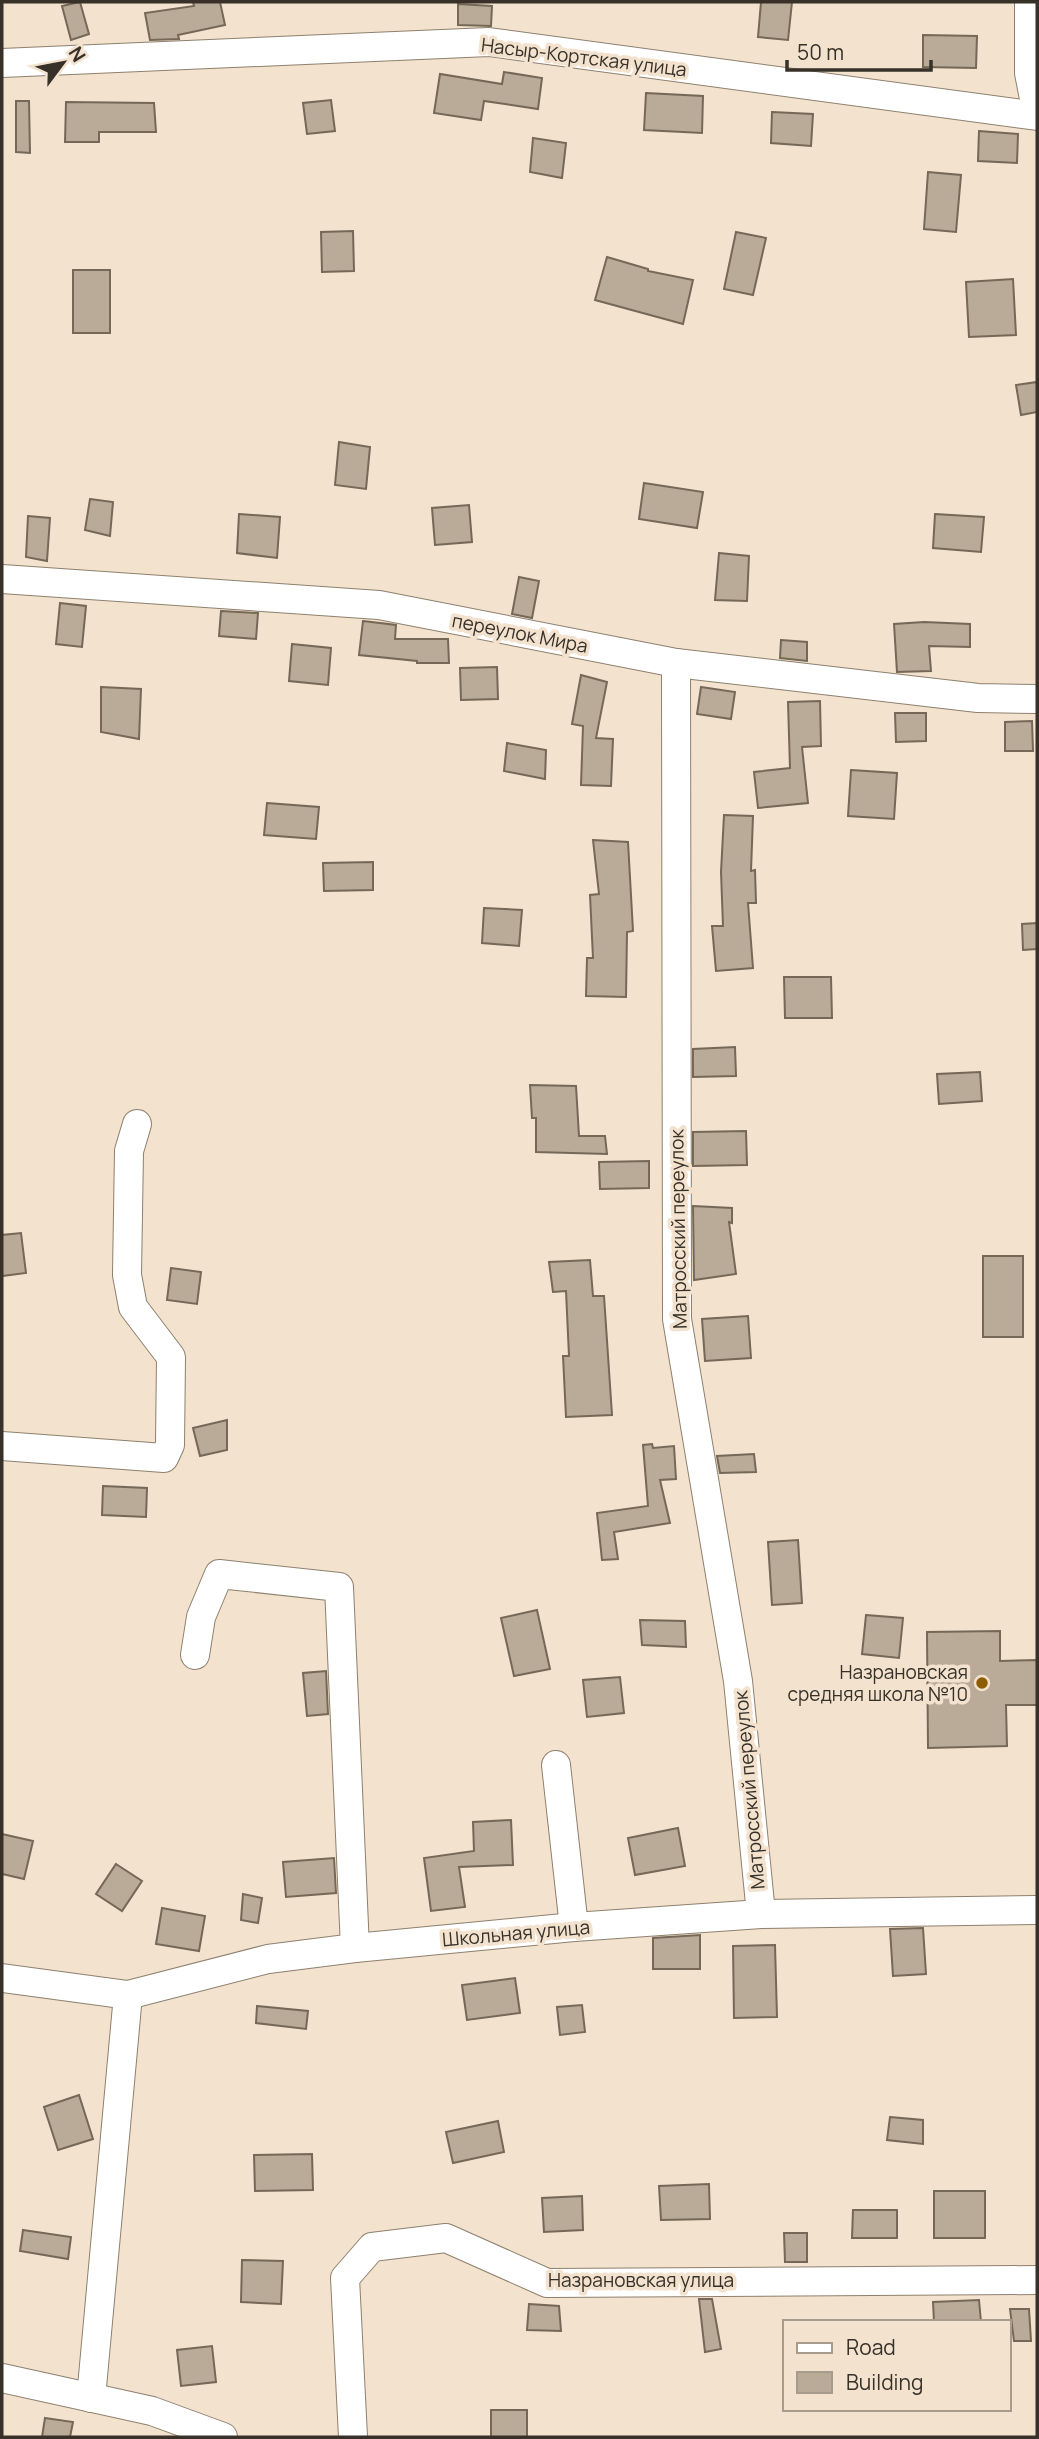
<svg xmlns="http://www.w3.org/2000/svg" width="1039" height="2439" font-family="Manrope,sans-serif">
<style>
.building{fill:#baab98;stroke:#756857;stroke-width:2}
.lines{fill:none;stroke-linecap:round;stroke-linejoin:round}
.minor-casing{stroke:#8e806e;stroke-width:30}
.minor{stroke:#fff;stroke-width:28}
.poi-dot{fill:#8d5c05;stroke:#f2e2ce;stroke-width:2.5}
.labels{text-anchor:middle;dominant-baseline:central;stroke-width:7;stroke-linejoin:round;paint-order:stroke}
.street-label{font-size:19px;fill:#373129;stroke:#f2e2ce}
.poi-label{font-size:19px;fill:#373129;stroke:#f2e2ce;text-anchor:end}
</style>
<rect width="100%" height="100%" fill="#f2e2ce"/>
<!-- building -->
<g class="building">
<path d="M80,2L89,34L71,40L62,6Z"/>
<path d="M193,2H220L225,25L178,35L179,39L150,40L145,13L194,6Z"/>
<path d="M761,2H792L788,40L758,37Z"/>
<path d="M458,4L492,6L491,26L458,25Z"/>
<path d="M923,35L977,36L976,68L923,67Z"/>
<path d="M504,72L542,78L538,109L484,101L481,120L434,113L440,74L502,84Z"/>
<path d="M646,93L703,96L702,133L644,130Z"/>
<path d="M331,100L335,131L307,134L303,103Z"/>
<path d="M16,101H29L30,153L16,152Z"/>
<path d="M66,102L154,103L156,132H99V142H65Z"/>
<path d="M772,112L813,114L811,146L771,143Z"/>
<path d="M979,131L1018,134L1017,163L978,161Z"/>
<path d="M533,138L566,143L562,178L530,172Z"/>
<path d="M928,172L961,175L956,232L924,229Z"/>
<path d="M353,231L354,271L322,272L321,232Z"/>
<path d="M736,232L766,238L753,295L724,289Z"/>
<path d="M607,257L648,269V271L693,280L683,324L595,300Z"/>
<rect x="73" y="270" width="37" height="63"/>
<path d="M1013,279L1016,335L969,337L966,282Z"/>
<path d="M1037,382V412L1021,415L1016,385Z"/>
<path d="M339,442L370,447L366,489L335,485Z"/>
<path d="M644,483L703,492L697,528L639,519Z"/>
<path d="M90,499L113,502L110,536L85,530Z"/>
<path d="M469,505L472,542L435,545L432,508Z"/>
<path d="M239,514L280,517L277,558L237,553Z"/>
<path d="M935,514L984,517L981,552L933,548Z"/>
<path d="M28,516L50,518L47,561L26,557Z"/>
<path d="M719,553L749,556L747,601L715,600Z"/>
<path d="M519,577L539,581L532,618L512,614Z"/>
<path d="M60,603L86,606L82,647L56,644Z"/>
<path d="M221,611L258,613L256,639L219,636Z"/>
<path d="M363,621L396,625L395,639H448L449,663H417V661L359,655Z"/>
<path d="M924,622L970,624V647L929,646L931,671L897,672L894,624Z"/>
<path d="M781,640L807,642V661L780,658Z"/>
<path d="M292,644L331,648L328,685L289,681Z"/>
<path d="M497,667L498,699L461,700L460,668Z"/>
<path d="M581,675L607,682L596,738L613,739L611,786L581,785L583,726L572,724Z"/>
<path d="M101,687L141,689L139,739L101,732Z"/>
<path d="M701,687L735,692L731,719L697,714Z"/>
<path d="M820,701L821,746L802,747L808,803L758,808L754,772L790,768L788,702Z"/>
<path d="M895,713H926V741L896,742Z"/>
<path d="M1032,721L1033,751H1005V722Z"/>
<path d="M507,743L546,750L545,779L504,771Z"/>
<path d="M851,770L897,773L894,819L848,816Z"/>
<path d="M267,803L319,807L316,839L264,835Z"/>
<path d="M724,815L753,816L751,871L755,870L756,903H748L753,968L716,971L712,926H723L721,872Z"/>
<path d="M593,840L628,842L633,931L627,932L626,997L586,996L587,958H593L590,895L599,894Z"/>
<path d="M373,862V890L324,891L323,863Z"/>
<path d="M484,908L522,910L519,946L482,943Z"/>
<path d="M1037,923V949L1023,950L1022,924Z"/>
<path d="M784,977H831L832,1018H785Z"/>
<path d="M735,1047L736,1076L693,1077V1049Z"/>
<path d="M980,1072L982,1101L939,1104L937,1074Z"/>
<path d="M530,1085L576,1086L579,1136H605L607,1154L536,1152V1118H532Z"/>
<path d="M746,1131L747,1165L693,1166V1132Z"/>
<path d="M649,1161V1188L600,1189L599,1162Z"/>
<path d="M693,1206L732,1208V1223L729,1222L736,1274L694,1280Z"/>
<path d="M21,1233L26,1273L2,1276V1235Z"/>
<rect x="983" y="1256" width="40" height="81"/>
<path d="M590,1260L593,1296H604L612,1415L566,1417L563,1356H569L566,1291L553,1292L549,1262Z"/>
<path d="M171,1268L201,1272L197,1304L167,1300Z"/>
<path d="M748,1316L751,1358L705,1361L702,1319Z"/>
<path d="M227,1420V1450L200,1456L193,1428Z"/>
<path d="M652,1444L653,1448L674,1446L676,1479L660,1480L670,1523L614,1532L618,1559L602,1560L597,1513L648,1506L643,1445Z"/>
<path d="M754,1454L756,1472L720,1473L717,1456Z"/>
<path d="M103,1486L147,1488L146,1517L102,1515Z"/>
<path d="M798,1540L802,1603L772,1605L768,1542Z"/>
<path d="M537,1610L550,1669L514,1676L501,1618Z"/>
<path d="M866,1615L903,1618L899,1658L862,1654Z"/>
<path d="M640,1620L685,1621L686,1647L642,1645Z"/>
<path d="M1000,1631V1661L1037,1660V1705H1006L1007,1746L928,1748L927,1632Z"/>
<path d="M326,1671L328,1714L307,1716L303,1673Z"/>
<path d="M620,1677L624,1713L587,1717L583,1680Z"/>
<path d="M511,1820L513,1865L459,1867L465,1907L431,1911L424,1858L474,1851L473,1822Z"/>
<path d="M678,1828L685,1866L635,1875L628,1838Z"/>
<path d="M2,1834L33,1841L24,1879L2,1874Z"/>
<path d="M334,1858L336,1893L286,1897L283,1862Z"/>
<path d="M116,1864L142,1881L122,1911L96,1894Z"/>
<path d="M243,1894L262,1898L258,1923L241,1920Z"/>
<path d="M162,1908L205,1916L199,1951L156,1944Z"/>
<path d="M923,1928L926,1974L893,1976L890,1929Z"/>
<path d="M700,1935V1969H653V1938Z"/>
<path d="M775,1945L777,2017L734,2018L733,1946Z"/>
<path d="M515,1978L520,2013L467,2020L462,1985Z"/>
<path d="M582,2005L585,2032L560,2035L557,2007Z"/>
<path d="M257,2006L308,2011L306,2029L256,2023Z"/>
<path d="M79,2095L93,2139L58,2150L44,2107Z"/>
<path d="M890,2117L923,2120V2144L887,2140Z"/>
<path d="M498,2121L504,2152L453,2163L446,2132Z"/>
<path d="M312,2154L313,2190L255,2191L254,2155Z"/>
<path d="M709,2184L710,2219L661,2220L659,2186Z"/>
<rect x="934" y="2191" width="51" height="47"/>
<path d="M582,2196L583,2230L544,2232L542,2198Z"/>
<path d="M853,2210H897V2238H852Z"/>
<path d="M23,2230L71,2237L68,2259L20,2251Z"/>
<path d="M784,2233H807V2262H785Z"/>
<path d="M242,2260L283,2261L281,2304L241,2302Z"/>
<path d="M699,2299H712L721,2349L705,2352Z"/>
<path d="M979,2300L981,2322H934L933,2302Z"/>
<path d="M529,2304L559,2306L561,2331L527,2330Z"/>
<path d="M1010,2309H1029L1031,2341H1014Z"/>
<path d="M212,2346L216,2382L181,2386L177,2350Z"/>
<rect x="491" y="2410" width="36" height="27"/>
<path d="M45,2418L73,2422L70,2437H42Z"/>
</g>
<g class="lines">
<defs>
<g id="minor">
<path d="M1029,2V73L1037,114"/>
<path d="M2,63L489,42L1037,116"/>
<path d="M2,579L379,605L676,663L978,698L1037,699"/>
<path d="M676,663L677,1319L738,1681L761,1914"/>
<path d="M2,1446L164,1458L170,1445L171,1357L133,1307L127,1275L129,1151L137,1124"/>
<path d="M195,1655L201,1617L219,1574L339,1587L355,1948"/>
<path d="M556,1765L574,1927"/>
<path d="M2,1978L128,1995L268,1959L355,1948L574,1927L761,1914L1037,1910"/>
<path d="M2,2378L152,2411L223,2437"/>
<path d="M91,2398L128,1995"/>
<path d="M353,2437L345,2278L372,2247L446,2238L547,2283L1037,2280"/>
</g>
</defs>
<!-- minor casing -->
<use href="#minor" class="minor-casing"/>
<!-- minor -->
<use href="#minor" class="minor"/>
</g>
<!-- markers -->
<circle class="poi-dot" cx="982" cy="1683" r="7"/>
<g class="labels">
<!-- street labels -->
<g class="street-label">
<text transform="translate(584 57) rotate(7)">Насыр-Кортская улица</text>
<text transform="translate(520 633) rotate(11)">переулок Мира</text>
<text transform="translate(678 1229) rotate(-91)">Матросский переулок</text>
<text transform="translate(749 1790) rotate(-95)">Матросский переулок</text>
<text transform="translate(516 1933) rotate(-5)">Школьная улица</text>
<text x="641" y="2280">Назрановская улица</text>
</g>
<!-- poi labels -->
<g class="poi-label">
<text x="968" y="1672">Назрановская<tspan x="968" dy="22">средняя школа №10</tspan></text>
</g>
</g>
<!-- border -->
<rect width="1039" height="2439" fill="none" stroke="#373129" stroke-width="7"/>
<!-- legend -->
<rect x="783" y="2320" width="228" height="91" fill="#f2e2ce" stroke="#a79b8c" stroke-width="2"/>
<rect x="797" y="2343" width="35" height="10" fill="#ffffff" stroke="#a79b8c" stroke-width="2"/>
<text x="846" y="2355" font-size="21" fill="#373129">Road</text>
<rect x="797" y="2372" width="35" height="21" fill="#baab98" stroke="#a79b8c" stroke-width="2"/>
<text x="846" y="2390" font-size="21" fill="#373129">Building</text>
<!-- north arrow -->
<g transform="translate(63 63) rotate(58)" stroke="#f2e2ce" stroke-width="5" paint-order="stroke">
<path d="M0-5L12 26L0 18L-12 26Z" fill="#373129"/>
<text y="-10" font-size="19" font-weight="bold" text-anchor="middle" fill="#373129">N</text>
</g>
<!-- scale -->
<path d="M787 60v10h144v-10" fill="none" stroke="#373129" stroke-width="3.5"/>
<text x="797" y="60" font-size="21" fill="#373129" stroke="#f2e2ce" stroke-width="5" paint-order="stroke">50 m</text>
</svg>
